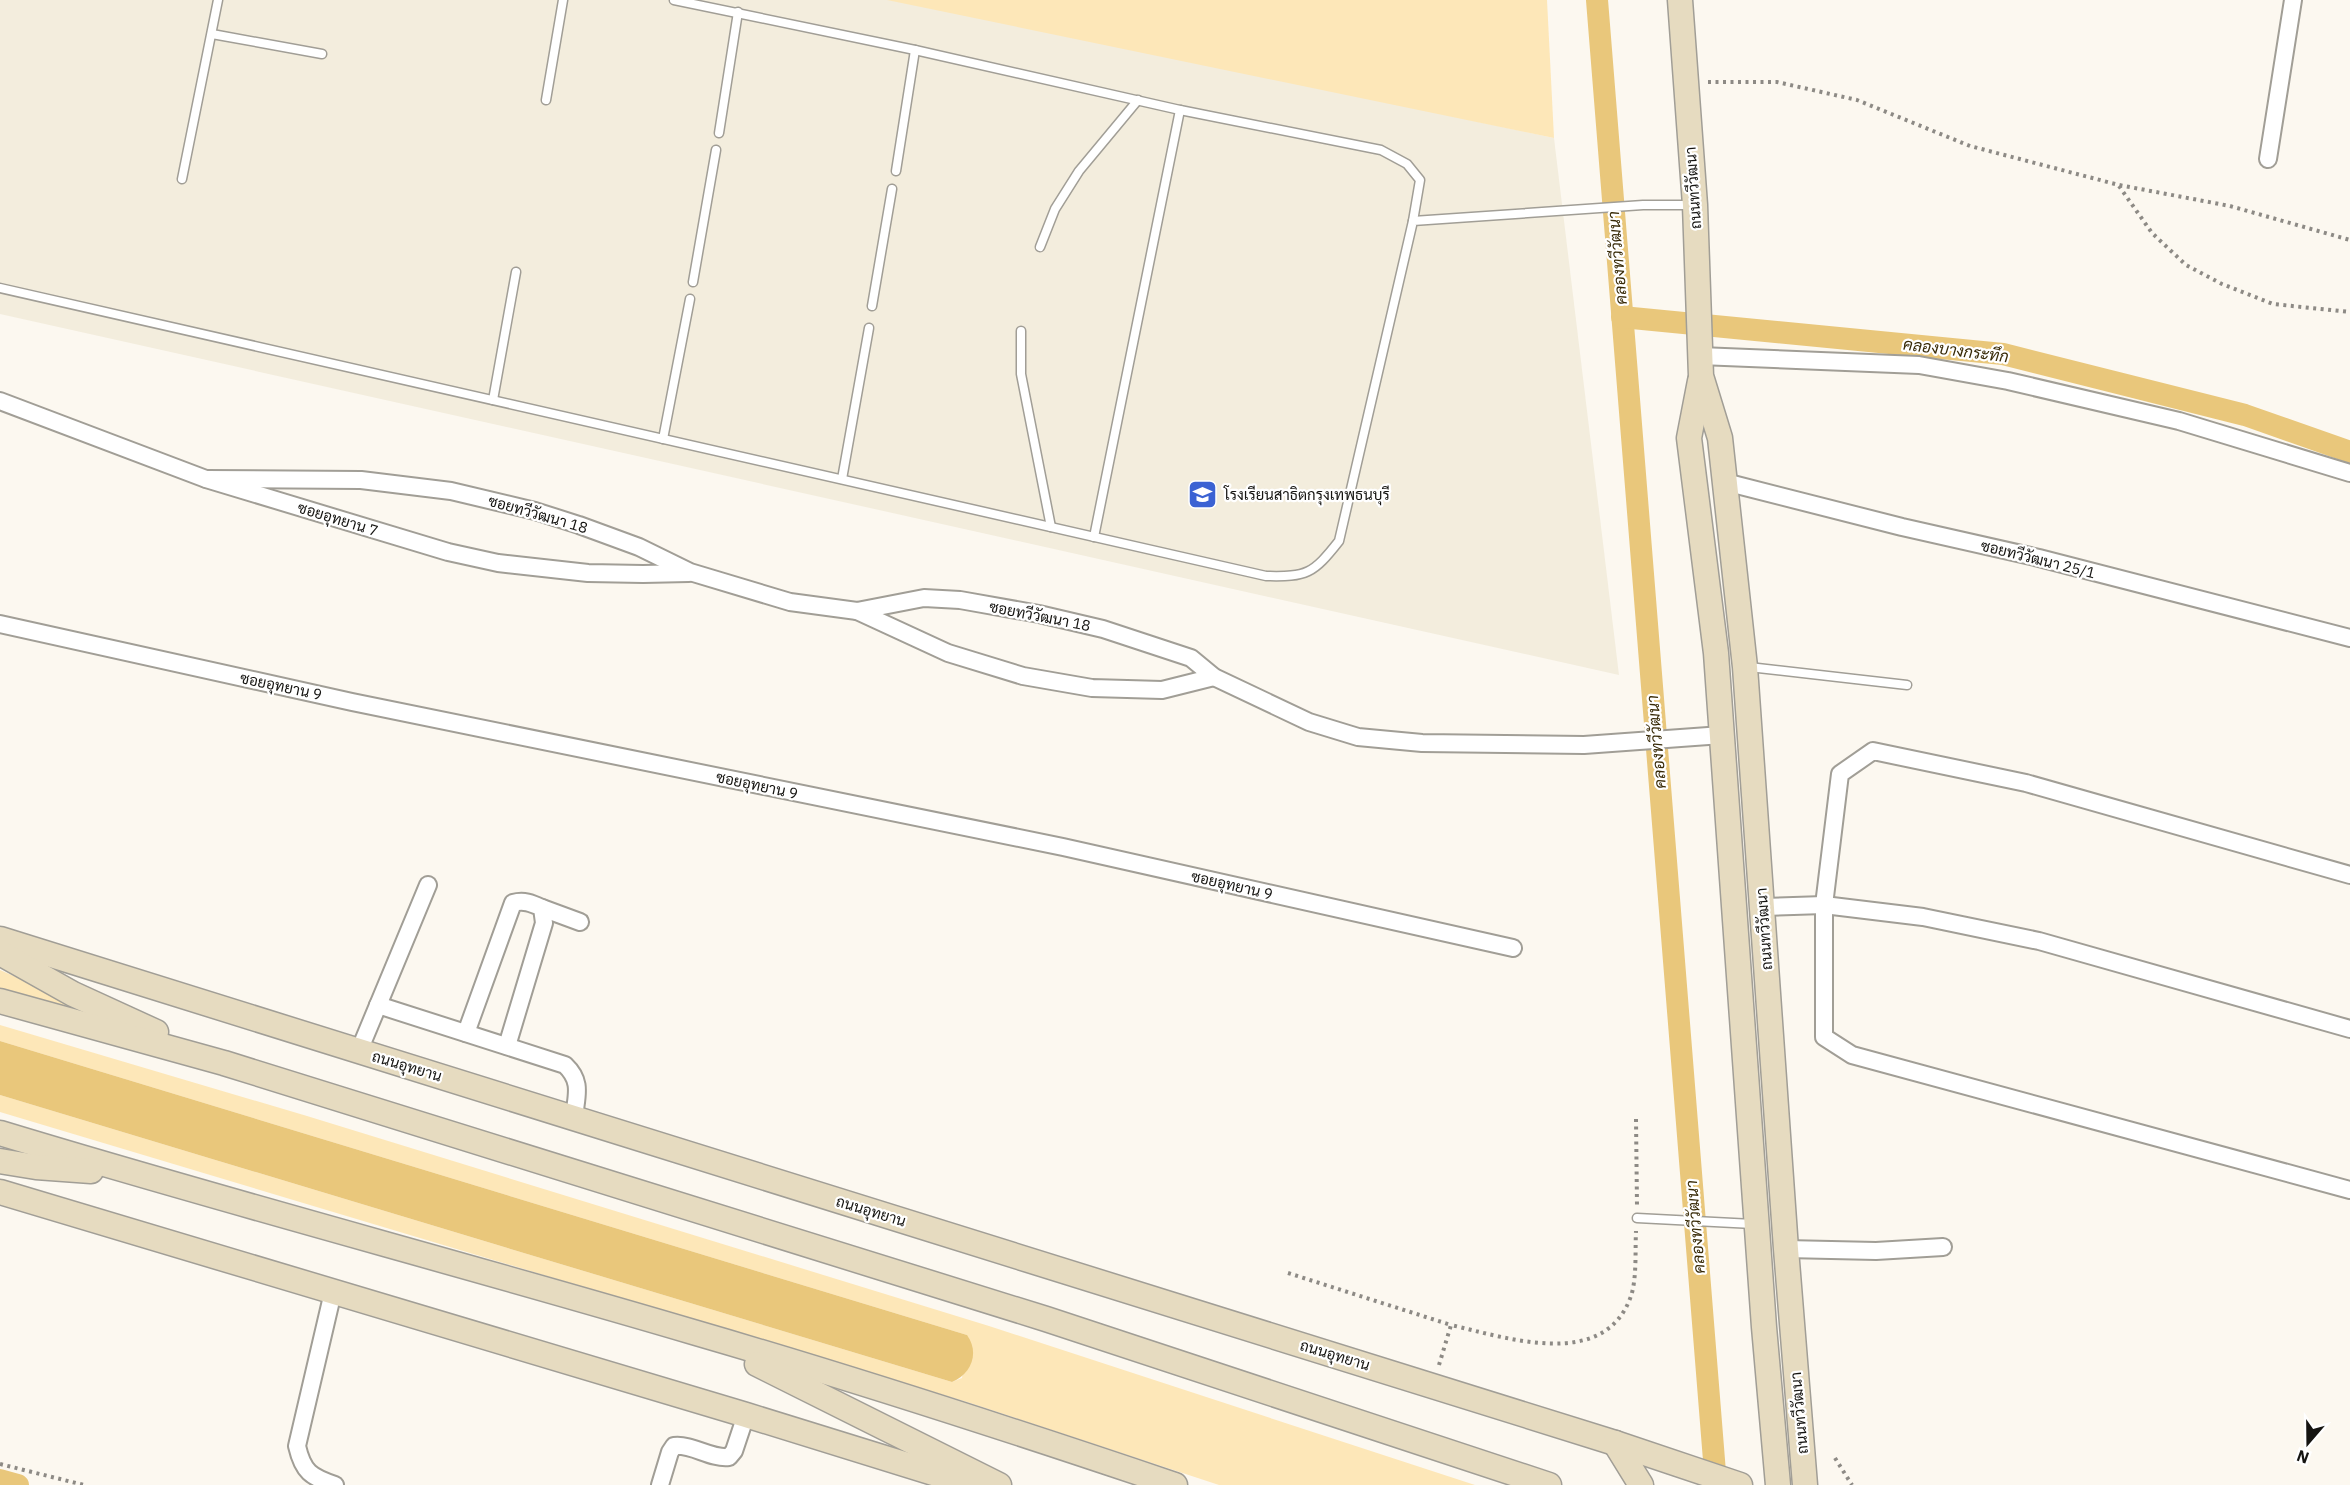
<svg xmlns="http://www.w3.org/2000/svg" width="2350" height="1485" font-family="'IBM Plex Sans',Sarabun,sans-serif">
<style>
.built{fill:#f3eddd}
.green{fill:#fde7b8}
.water{fill:#e9c77b}
.lines{fill:none;stroke-linecap:round;stroke-linejoin:round}
.canal{stroke:#e9c77b;stroke-width:22}
.lane-casing{stroke:#a19e96;stroke-width:11}
.street-casing{stroke:#a19e96;stroke-width:20}
.secondary-casing{stroke:#a19e96;stroke-width:27}
.path{stroke:#8d8a85;stroke-width:4;stroke-dasharray:3 4.5;stroke-linecap:butt}
.lane{stroke:#fff;stroke-width:8}
.street{stroke:#fff;stroke-width:16}
.secondary{stroke:#e6dbc0;stroke-width:24}
.labels{text-anchor:middle;dominant-baseline:central;stroke-width:4.5;stroke-linejoin:round;paint-order:stroke}
.street-label{font-size:15px;fill:#151411;stroke:#fff}
.poi-label{font-size:15px;fill:#151411;stroke:#fff;text-anchor:start}
.water-label{font-size:16px;font-style:italic;fill:#382a07;stroke:#fff}
</style>
<rect width="100%" height="100%" fill="#fcf8f0"/>
<!-- built -->
<path class="built" d="M0,0H908L1554,138L1619,675L0,314Z"/>
<!-- green -->
<g class="green">
<path d="M888,0H1547L1554,138L887,0Z"/>
<path d="M0,970L71,1001L67,1011L0,990Z"/>
<path d="M0,1025L307,1116L989,1326L1475,1485H1219L967,1402L0,1112V1095L952,1382L962,1378L967,1335L0,1041Z"/>
</g>
<!-- water -->
<path class="water" d="M0,1041L967,1335C980,1353 971,1374 952,1382L0,1095Z"/>
<g class="lines">
<!-- canal -->
<g class="canal">
<path d="M1597,0L1716,1485"/>
<path d="M1622,317L2003,354L2245,415L2350,452"/>
<path d="M0,1480L18,1485"/>
</g>
<defs>
<g id="lane">
<path d="M674,0L915,50L1180,110L1381,150L1407,164L1420,180L1413,221"/>
<path d="M212,34L322,54"/>
<path d="M546,100L563,0"/>
<path d="M719,133L738,12"/>
<path d="M896,171L915,50"/>
<path d="M182,179L218,0"/>
<path d="M1040,247L1055,209L1079,171L1138,100"/>
<path d="M693,282L716,150"/>
<path d="M0,288L1266,576C1307,577 1313,574 1339,541L1413,221L1643,205H1692"/>
<path d="M872,306L892,189"/>
<path d="M1021,331V374L1051,527"/>
<path d="M493,400L516,272"/>
<path d="M663,439L690,299"/>
<path d="M842,479L869,328"/>
<path d="M1094,537L1180,110"/>
<path d="M1749,667L1907,685"/>
<path d="M1637,1218L1753,1224"/>
</g>
<g id="street">
<path d="M2268,159L2293,0"/>
<path d="M1700,356L1919,365L2008,381L2179,421L2350,473"/>
<path d="M0,401L206,479L448,552L498,563L588,573L643,574L689,573"/>
<path d="M206,479L361,480L451,491L535,511L579,525L639,547L690,572L790,602L857,611L924,598L960,600L1039,614L1103,629L1191,658L1214,677L1309,722L1358,737L1422,743L1584,745L1722,735"/>
<path d="M1725,482L1902,527L2039,558L2350,638"/>
<path d="M857,611L948,653L1023,676L1092,688L1162,690L1214,677"/>
<path d="M0,624L352,702L1063,847L1513,948"/>
<path d="M2350,875L2026,783L1873,751L1840,774L1824,905V1037L1852,1055L2350,1190"/>
<path d="M1763,907L1824,905L1923,917L2039,941L2350,1029"/>
<path d="M542,908L580,922"/>
<path d="M378,1005L565,1065C583,1082 576,1096 574,1118"/>
<path d="M466,1033L513,903C524,900 531,903 542,908L544,923L507,1046"/>
<path d="M359,1051L428,885"/>
<path d="M1786,1249L1876,1251L1943,1247"/>
<path d="M333,1292L297,1446C303,1472 311,1477 335,1485"/>
<path d="M660,1485L670,1452L674,1446C693,1444 710,1459 729,1457L734,1451L746,1415"/>
</g>
<g id="secondary">
<path d="M1680,0L1695,205L1701,376L1720,438L1745,667L1786,1249L1805,1485"/>
<path d="M1700,381L1689,438L1716,653L1764,1327L1778,1485"/>
<path d="M0,939L1615,1443L1740,1485"/>
<path d="M0,953L73,994L156,1032"/>
<path d="M0,1001L224,1063L1046,1319L1549,1485"/>
<path d="M0,1133C230,1203 463,1264 693,1332C855,1379 1015,1431 1175,1485"/>
<path d="M0,1161L36,1167L91,1171"/>
<path d="M0,1192L746,1415L972,1485"/>
<path d="M757,1364L999,1485"/>
<path d="M1615,1443L1641,1485"/>
</g>
</defs>
<!-- lane casing -->
<use href="#lane" class="lane-casing"/>
<!-- street casing -->
<use href="#street" class="street-casing"/>
<!-- secondary casing -->
<use href="#secondary" class="secondary-casing"/>
<!-- path -->
<g class="path">
<path d="M1708,82H1777L1857,100L1970,146L2119,185L2230,206L2350,240"/>
<path d="M2119,186L2152,233L2186,265L2222,284L2273,304L2350,312"/>
<path d="M1636,1119L1637,1206"/>
<path d="M1288,1273L1451,1325"/>
<path d="M1439,1365L1451,1325C1507,1338 1605,1371 1631,1296C1637,1278 1635,1250 1636,1231"/>
<path d="M1835,1458L1852,1485"/>
<path d="M0,1464L84,1485"/>
</g>
<!-- lane -->
<use href="#lane" class="lane"/>
<!-- street -->
<use href="#street" class="street"/>
<!-- secondary -->
<use href="#secondary" class="secondary"/>
</g>
<!-- icons -->
<defs>
<symbol id="school-square" viewBox="-11 -11 22 22"><rect x="-9" y="-9" width="18" height="18" rx="4" fill="#3b62d3" stroke="#fff"/><path d="M0-5L7-2L0 1L-7-2ZM-4 1L0 2.5L4 1V4Q0 6-4 4Z" fill="#fff"/></symbol>
</defs>
<g fill-rule="evenodd">
<use href="#school-square" x="1186" y="478" width="33" height="33"/>
</g>
<g class="labels">
<!-- street labels -->
<g class="street-label">
<text transform="translate(1693 188) rotate(-94)">ถนนทวีวัฒนา</text>
<text transform="translate(538 514) rotate(16)">ซอยทวีวัฒนา 18</text>
<text transform="translate(338 519) rotate(17)">ซอยอุทยาน 7</text>
<text transform="translate(2038 559) rotate(14)">ซอยทวีวัฒนา 25/1</text>
<text transform="translate(1040 616) rotate(11)">ซอยทวีวัฒนา 18</text>
<text transform="translate(281 686) rotate(12)">ซอยอุทยาน 9</text>
<text transform="translate(757 785) rotate(12)">ซอยอุทยาน 9</text>
<text transform="translate(1232 885) rotate(13)">ซอยอุทยาน 9</text>
<text transform="translate(1764 929) rotate(-94)">ถนนทวีวัฒนา</text>
<text transform="translate(407 1066) rotate(17)">ถนนอุทยาน</text>
<text transform="translate(871 1211) rotate(17)">ถนนอุทยาน</text>
<text transform="translate(1335 1355) rotate(17)">ถนนอุทยาน</text>
<text transform="translate(1799 1413) rotate(-95)">ถนนทวีวัฒนา</text>
</g>
<!-- poi labels -->
<g class="poi-label">
<text x="1224" y="494">โรงเรียนสาธิตกรุงเทพธนบุรี</text>
</g>
<!-- water labels -->
<g class="water-label">
<text transform="translate(1617 258) rotate(-95)">คลองทวีวัฒนา</text>
<text transform="translate(1956 350) rotate(7)">คลองบางกระทึก</text>
<text transform="translate(1656 742) rotate(-95)">คลองทวีวัฒนา</text>
<text transform="translate(1695 1227) rotate(-95)">คลองทวีวัฒนา</text>
</g>
</g>
<!-- north arrow -->
<g transform="translate(2308 1443) rotate(200)" stroke="#ffffff" stroke-width="4.5" paint-order="stroke">
<path d="M0-4.5L10 22L0 15L-10 22Z" fill="#151411"/>
<text y="-9" font-size="16" font-weight="bold" text-anchor="middle" fill="#151411">N</text>
</g>
</svg>
